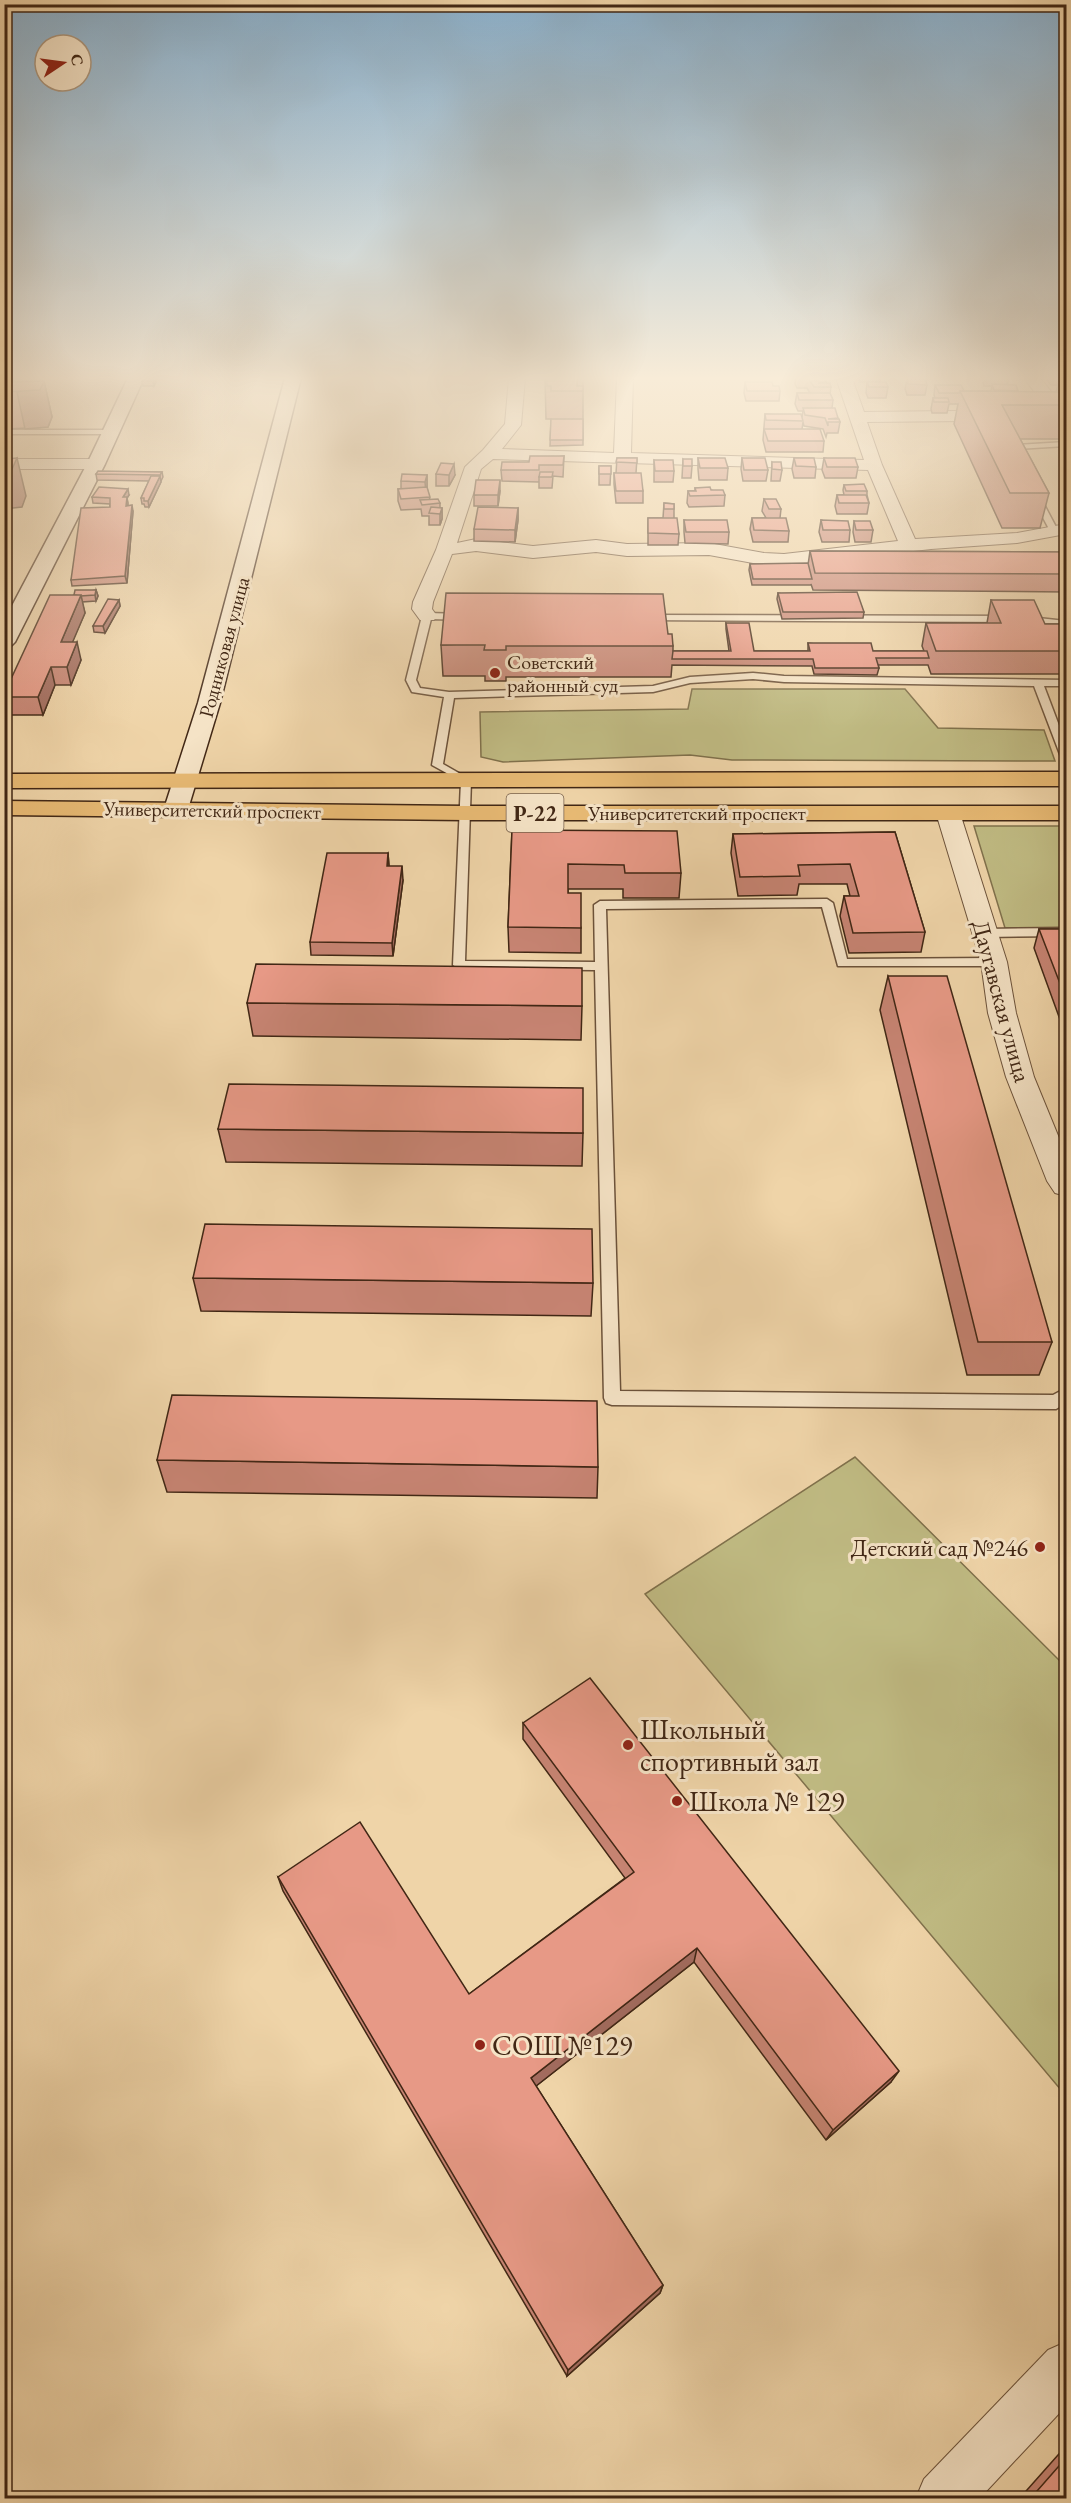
<svg xmlns="http://www.w3.org/2000/svg" width="1071" height="2503" font-family="'EB Garamond',serif">
<style>
.green{fill:#c0bb83;stroke:#80714c;stroke-width:1.5}
.lines{fill:none;stroke-linecap:round;stroke-linejoin:round}
.lane-casing{stroke:#6c523a;stroke-width:3}
.street-casing{stroke:#6c523a;stroke-width:2}
.secondary-casing{stroke:#412715;stroke-width:3}
.highway-casing{stroke:#412715;stroke-width:3}
.lane{fill:#f5e3c6;fill-rule:evenodd}
.street{fill:#f5e3c6;fill-rule:evenodd}
.secondary{fill:#f5e3c6;fill-rule:evenodd}
.highway{fill:#e8ba74;fill-rule:evenodd}
.wall{fill:#c78473;stroke:#412715;stroke-width:1.5}
.shaded-wall{fill:#a26b5e;stroke:#412715;stroke-width:1.5}
.building{fill:#e79986;stroke:#412715;stroke-width:1.5}
.poi-dot{fill:#8f2418;stroke:#f5e3c6;stroke-width:2}
.labels{text-anchor:middle;dominant-baseline:central;stroke-width:6;stroke-linejoin:round;paint-order:stroke}
.far-street-label{font-size:20px;fill:#412715;stroke:#f5e3c6}
.far-poi-label{font-size:20px;fill:#412715;stroke:#f5e3c6;text-anchor:start}
.shield{fill:#f5e3c6;stroke:#775f4a;stroke-width:1.5}
.shield-label{font-size:22px;font-weight:bold;fill:#412715}
.street-label{font-size:24px;fill:#412715;stroke:#f5e3c6}
.poi-label{font-size:24px;fill:#412715;stroke:#f5e3c6;text-anchor:end}
.near-poi-label{font-size:28px;fill:#412715;stroke:#f5e3c6;text-anchor:start}
</style>
<rect width="100%" height="100%" fill="#efd4a8"/>
<filter id="stains"><feTurbulence type="fractalNoise" baseFrequency=".00333" numOctaves="4"/><feColorMatrix values="0 0 0 0 .2 0 0 0 0 .09 0 0 0 0 .02 0 0 0 .5 -.17"/></filter>
<radialGradient id="worn" r=".72"><stop offset=".6" stop-color="#630" stop-opacity="0"/><stop offset="1" stop-color="#630" stop-opacity=".3"/></radialGradient>
<!-- green -->
<g class="green">
<path d="M692,689H905L938,728L1044,730L1055,761L732,760L690,755L503,762L481,757L480,712L688,709Z"/>
<path d="M974,826H1066V928H1005Z"/>
<path d="M855,1457L1066,1667V2096L645,1594Z"/>
</g>
<g class="lines">
<defs>
<g id="lane">
<path d="M4,430H109L113,432L109,434H4Z"/>
<path d="M1066,442V446L1017,449L1020,457L1016,459H1013L1009,450L1015,445Z"/>
<path d="M1032,493H1038L1056,527L1053,534L1046,532L1048,527L1031,495Z"/>
<path d="M427,613L464,614L469,617L464,620L431,619L416,680L420,688L449,692L653,686L690,677L753,673L784,676L1066,680V686H1044L1066,744V760L1061,757L1034,686L784,682L753,679L690,683L653,692L454,698L443,764L471,780L465,961L595,962L594,905L600,901L827,899L833,903L847,959L994,958L1000,962L994,966H838L822,907L606,909L620,1391L1053,1395L1066,1388V1403L1056,1409L612,1405L606,1403L604,1398L595,970L459,969L453,965L461,781L432,765L444,697L412,692L406,680L422,616Z"/>
<path d="M647,615L1020,616L1066,621V627L1020,622L644,620L642,618Z"/>
<path d="M1066,928V936L985,937L979,933L985,929Z"/>
</g>
<g id="street">
<path d="M509,378H525L521,425L502,449L614,453L617,378H633L631,453L864,460L836,378H852L864,412L1048,410L1024,378H1040L1066,410V420L867,422L882,465L915,539L1017,533L1066,524V534L1017,543L931,549L784,566L764,565L709,555L627,556L596,552L533,558L476,551L452,554L433,602L432,609L437,616L434,620H420L412,609L413,602L436,550L465,467L483,450L505,424ZM493,459L868,470L898,541L784,554L764,553L709,543L627,544L596,540L533,546L476,539L457,543L481,469Z"/>
<path d="M4,459H96L102,460L104,464L102,468L96,469H4Z"/>
<path d="M948,806L956,808L960,813L1007,962L1016,1013L1034,1077L1066,1155V1196L1055,1193L1047,1181L1006,1077L988,1013L981,962L936,813L940,808Z"/>
<path d="M1066,2342V2406L980,2498H916L924,2479L1048,2350Z"/>
</g>
<g id="secondary">
<path d="M128,378H144L105,464L15,642L11,646L4,648V621L87,464Z"/>
<path d="M285,378H301L220,703L188,809L185,814L176,816L167,814L164,809L198,703Z"/>
</g>
<g id="highway">
<path d="M1066,772V786L4,788V774Z"/>
<path d="M4,801L465,806H1066V820H465L4,815Z"/>
</g>
</defs>
<!-- lane casing -->
<use href="#lane" class="lane-casing"/>
<!-- street casing -->
<use href="#street" class="street-casing"/>
<!-- secondary casing -->
<use href="#secondary" class="secondary-casing"/>
<!-- highway casing -->
<use href="#highway" class="highway-casing"/>
<!-- lane -->
<use href="#lane" class="lane"/>
<!-- street -->
<use href="#street" class="street"/>
<!-- secondary -->
<use href="#secondary" class="secondary"/>
<!-- highway -->
<use href="#highway" class="highway"/>
</g>
<!-- wall -->
<g class="wall">
<path d="M144,378H156V381L154,386H143L142,381Z"/>
<path d="M545,378H583V445L550,446L551,419H546Z"/>
<path d="M796,378H824L826,383L831,387L830,394L833,400L832,408L840,422L838,433H827L826,437L823,429L804,426L803,422L802,429L824,441L823,452H766L763,440L765,414L802,417L803,411H798L795,404L797,393H810L807,388H797L795,384Z"/>
<path d="M859,378H881L880,382H860Z"/>
<path d="M982,378H1009L1007,385L1018,392H1056L1058,385H1051L1046,378H1066V439H1020L1049,493L1040,528H1002L954,424L958,404H949L947,413H932L931,409L933,398H935L934,395L935,385L964,391H991L992,386H984Z"/>
<path d="M4,379L15,382L44,381L52,417L48,427L6,429L4,424Z"/>
<path d="M907,379L927,385L925,395H907L905,389Z"/>
<path d="M745,382L773,386L780,391L779,401H746L744,393Z"/>
<path d="M867,382L888,387L886,398H868L866,393Z"/>
<path d="M564,456L563,477L553,476L552,488H539V476V482L502,481L501,470L529,462Z"/>
<path d="M617,458H637L636,473L643,491V503H616L614,484V473H616Z"/>
<path d="M698,458L728,468L727,480H699L698,469Z"/>
<path d="M742,458L768,470L766,481H743L741,469Z"/>
<path d="M794,458L816,467L815,478H794L792,469Z"/>
<path d="M824,458L858,467L856,478H825L822,470Z"/>
<path d="M683,459L692,466L691,478H682Z"/>
<path d="M654,460L674,471L673,482H654Z"/>
<path d="M772,462L782,470L780,481H771Z"/>
<path d="M599,466H611L610,485H599Z"/>
<path d="M162,472L163,477L161,481H160L161,482L149,507H145L144,504H142L141,498L149,481L97,480L96,474Z"/>
<path d="M436,474L455,475L449,486H436Z"/>
<path d="M427,475V488L430,500L440,503V508H442V519L440,525H429V516H422L421,509L401,510L398,501V489H401V481Z"/>
<path d="M844,485L867,491V495L869,503L867,514H837L835,506L837,495H844L843,490Z"/>
<path d="M695,488L711,490L725,495L724,506L689,507L687,503L688,491H695Z"/>
<path d="M500,491L498,506H474V495Z"/>
<path d="M129,495L127,498L128,506L133,511L127,583L72,586L71,580L110,507V504L93,503L92,497Z"/>
<path d="M764,499L781,509L780,518L789,531L788,542H753L750,529L752,518H766L762,511Z"/>
<path d="M664,503L674,504V518L679,534L678,545H648V518H663Z"/>
<path d="M518,508V520L515,542L474,541V529Z"/>
<path d="M684,520L729,532L728,544L685,543L684,532Z"/>
<path d="M821,520L850,530L849,542H822L819,532Z"/>
<path d="M854,521L873,530L871,542H855L853,532Z"/>
<path d="M810,551L1066,552V592L813,590L811,584V585H752L749,570L750,564L808,565Z"/>
<path d="M96,590L98,596L96,601L82,602L85,613L72,642L81,660L71,685H55L43,715H8L4,701V694L74,595Z"/>
<path d="M778,593L864,612L863,618L782,619L777,599Z"/>
<path d="M119,600L120,606L105,633L94,632L93,626Z"/>
<path d="M991,600L1045,624H1066V674H931L928,665H878L879,668L877,675L814,674L812,666L672,665L671,677H506V681H485V676H443L441,645L668,634L673,646V651H729L726,629V623L754,651H808V643L873,651H924L922,646L926,623H987Z"/>
<path d="M512,830L681,873L679,898H623V889H568V893L581,928V953L509,952L508,927Z"/>
<path d="M895,832L925,932L921,952L849,953L840,916L844,896H850L847,884H799L797,895L738,896L731,853L733,834Z"/>
<path d="M388,853L389,866L403,880L393,956L311,955L310,942Z"/>
<path d="M1039,929H1066V1036L1034,948Z"/>
<path d="M888,976L1052,1342L1039,1375H967L880,1010Z"/>
<path d="M247,1003L582,1006L581,1040L253,1036Z"/>
<path d="M218,1129L583,1133L582,1166L226,1162Z"/>
<path d="M193,1278L593,1283L591,1316L201,1311Z"/>
<path d="M157,1460L598,1467L597,1498L167,1492Z"/>
<path d="M523,1723L891,2082L826,2140L694,1962L536,2086L663,2285L660,2293L567,2376L283,1891L278,1877L469,1994L625,1878L523,1739Z"/>
<path d="M1066,2446V2499H1019Z"/>
</g>
<!-- shaded-wall -->
<g class="shaded-wall">
<path d="M14,378L18,392L44,381L52,417L48,427L25,429L17,392L13,382Z"/>
<path d="M154,378H156V381L154,386L153,381Z"/>
<path d="M17,458L26,496L22,507L4,509V470Z"/>
<path d="M454,464L455,475L449,486V475Z"/>
<path d="M427,475V486L426,493L425,482Z"/>
<path d="M160,476L161,482L149,507L148,501Z"/>
<path d="M500,480V491L498,506V495Z"/>
<path d="M128,489L129,495L127,498L128,503L127,512L123,497Z"/>
<path d="M132,505L133,511L127,583L125,576Z"/>
<path d="M442,508V519L440,525V514Z"/>
<path d="M518,508V520L515,542V530Z"/>
<path d="M96,590L98,596L96,601L95,595Z"/>
<path d="M81,595L85,613L65,660L61,642Z"/>
<path d="M119,600L120,606L105,633L103,626Z"/>
<path d="M77,642L81,660L71,685L67,667Z"/>
<path d="M51,667L55,685L43,715L38,697Z"/>
<path d="M388,853L389,867L387,866Z"/>
<path d="M402,866L403,880L393,956L392,943Z"/>
<path d="M697,1948L694,1962L531,2090V2078Z"/>
<path d="M899,2071L891,2082L826,2140L833,2130Z"/>
<path d="M663,2285L660,2293L567,2376L568,2370Z"/>
</g>
<!-- building -->
<g class="building">
<path d="M14,378L13,382L44,381L40,390L4,392V379Z"/>
<path d="M144,378H154L153,381H142Z"/>
<path d="M547,378H577V386H583V391H551V386H547Z"/>
<path d="M808,378H824L826,382L818,383H830L831,387H814Z"/>
<path d="M1059,378H1066V382H1062Z"/>
<path d="M907,379H925L927,385L908,384Z"/>
<path d="M745,382H772L773,386H779L780,391H747Z"/>
<path d="M867,382H886L888,387H869Z"/>
<path d="M992,384L1016,385L1018,391L994,390Z"/>
<path d="M1058,384H1066V392H1063Z"/>
<path d="M935,385H961L964,391H960V393H939Z"/>
<path d="M960,391L1066,392V405H1002L1049,493H1010Z"/>
<path d="M797,393H830L833,400H799Z"/>
<path d="M933,398H948L949,402H934Z"/>
<path d="M803,408H835L838,418L828,419H839L840,422H828V426L825,418L805,415Z"/>
<path d="M765,414H801L803,421L766,420Z"/>
<path d="M551,419H583V440H550Z"/>
<path d="M764,429H820L824,441H768Z"/>
<path d="M530,456H564L563,465H539V470H501L502,462H529Z"/>
<path d="M17,458L12,469L4,470V459Z"/>
<path d="M617,458H637V463L616,462Z"/>
<path d="M698,458H725L728,468H700Z"/>
<path d="M742,458H765L768,470H744Z"/>
<path d="M794,458H814L816,467L796,466Z"/>
<path d="M824,458H855L858,467H827Z"/>
<rect x="683" y="459" width="9" height="7"/>
<path d="M654,460H673L674,471H655Z"/>
<path d="M772,462H781L782,470L772,469Z"/>
<path d="M441,463L454,464L449,475L436,474Z"/>
<rect x="599" y="466" width="12" height="8"/>
<path d="M98,471L162,472L160,475L96,474Z"/>
<path d="M540,472H553L552,477H539Z"/>
<path d="M614,473H641L643,491H616Z"/>
<path d="M402,474L427,475L425,482L401,481Z"/>
<path d="M151,476H160L148,501H144V498H141Z"/>
<path d="M476,480H500L498,495H474Z"/>
<path d="M864,484L867,491H846L844,485Z"/>
<path d="M99,487L128,489L123,497H127L126,506L132,505L125,576L71,580L81,508L110,507V498L92,497Z"/>
<path d="M427,487L430,497L401,499L398,489Z"/>
<path d="M710,487L711,490H723L725,495L690,496L688,491H696L695,488Z"/>
<path d="M837,495H866L869,503H839Z"/>
<path d="M438,499L440,503L422,505L420,500Z"/>
<path d="M764,499H776L781,509H769Z"/>
<path d="M664,503L674,504V509H664Z"/>
<path d="M431,507L442,508L440,514L429,513Z"/>
<path d="M478,507L518,508L515,530L474,529Z"/>
<path d="M648,518H677L679,534L648,533Z"/>
<path d="M752,518H786L789,531L754,530Z"/>
<path d="M684,520H727L729,532H686Z"/>
<path d="M821,520L848,521L850,530H823Z"/>
<path d="M854,521H870L873,530H856Z"/>
<path d="M810,551L1066,552V574L815,573Z"/>
<path d="M808,563L812,579H753L750,564Z"/>
<path d="M75,590H96L95,595L80,596L74,595Z"/>
<path d="M857,592L864,612H783L778,593Z"/>
<path d="M446,593L663,594L668,634H672L673,646H506V650H484L485,645H441Z"/>
<path d="M50,595H81L61,642H77L67,667H51L38,697H4V694Z"/>
<path d="M108,599L119,600L103,626H93Z"/>
<path d="M991,600H1034L1045,624H1066V651H936L926,623H1001Z"/>
<path d="M726,623H749L754,651H810L808,643H871L873,651H927L929,658H876L879,668H815L813,659H672L673,651H731Z"/>
<path d="M512,830L677,831L681,873H625L624,865L568,864V893H581V928L508,927Z"/>
<path d="M895,832L925,932L853,933L844,896H859L850,864L798,865L800,876L740,877L733,834Z"/>
<path d="M327,853H388L387,866H402L392,943L310,942Z"/>
<path d="M1039,929H1066V999Z"/>
<path d="M256,964L582,968V1006L247,1003Z"/>
<path d="M888,976H947L1052,1342H978Z"/>
<path d="M229,1084L583,1088V1133L218,1129Z"/>
<path d="M205,1224L592,1229L593,1283L193,1278Z"/>
<path d="M172,1395L597,1401L598,1467L157,1460Z"/>
<path d="M590,1678L899,2071L833,2130L697,1948L531,2078L663,2285L568,2370L278,1877L360,1822L469,1994L634,1872L523,1723Z"/>
<path d="M1066,2458V2499H1030Z"/>
</g>
<!-- sky -->
<linearGradient id="sky" x2="0" y2="1"><stop stop-color="#8bb4d3"/><stop offset="0.52" stop-color="#f8ecd8"/><stop offset="1" stop-color="#f8ecd8" stop-opacity="0"/></linearGradient>
<rect width="1071" height="728" fill="url(#sky)"/>
<!-- markers -->
<g class="poi-dot">
<circle cx="495" cy="673" r="6"/>
<circle cx="1040" cy="1547" r="6"/>
<circle cx="628" cy="1745" r="6"/>
<circle cx="677" cy="1801" r="6"/>
<circle cx="480" cy="2045" r="6"/>
</g>
<g class="labels">
<!-- far-street labels -->
<g class="far-street-label">
<text transform="translate(224 647) rotate(-75)">Родниковая улица</text>
<text transform="translate(212 810) rotate(1)">Университетский проспект</text>
<text x="697" y="813">Университетский проспект</text>
</g>
<!-- far-poi labels -->
<g class="far-poi-label">
<text x="507" y="662">Советский<tspan x="507" dy="23">районный суд</tspan></text>
</g>
<!-- shield labels -->
<rect class="shield" x="506.5" y="794" width="57" height="38" rx="4.5"/>
<g class="shield-label">
<text x="535" y="813">Р-22</text>
</g>
<!-- street labels -->
<g class="street-label">
<text transform="translate(1002 1001) rotate(75)">Даугавская улица</text>
</g>
<!-- poi labels -->
<g class="poi-label">
<text x="1028" y="1547">Детский сад №246</text>
</g>
<!-- near-poi labels -->
<g class="near-poi-label">
<text x="640" y="1729">Школьный<tspan x="640" dy="32">спортивный зал</tspan></text>
<text x="689" y="1801">Школа № 129</text>
<text x="492" y="2045">СОШ №129</text>
</g>
</g>
<!-- margin -->
<rect width="1071" height="2503" fill="none" stroke="#efd4a8" stroke-width="24"/>
<rect x="6" y="6" width="1059" height="2491" fill="none" stroke="#412715" stroke-width="3"/>
<rect x="12" y="12" width="1047" height="2479" fill="none" stroke="#412715" stroke-width="1.5"/>
<!-- north arrow -->
<g transform="translate(63 63) rotate(77)"><circle r="28" fill="#f5e3c6" stroke="#ad987f" stroke-width="1.5"/>
<path d="M0-4.5L10 22L0 15L-10 22Z" fill="#8f2418"/>
<text y="-9" font-size="16" font-weight="bold" text-anchor="middle" fill="#412715">С</text>
</g>
<rect width="100%" height="100%" filter="url(#stains)"/>
<rect width="100%" height="100%" fill="url(#worn)"/>
</svg>
